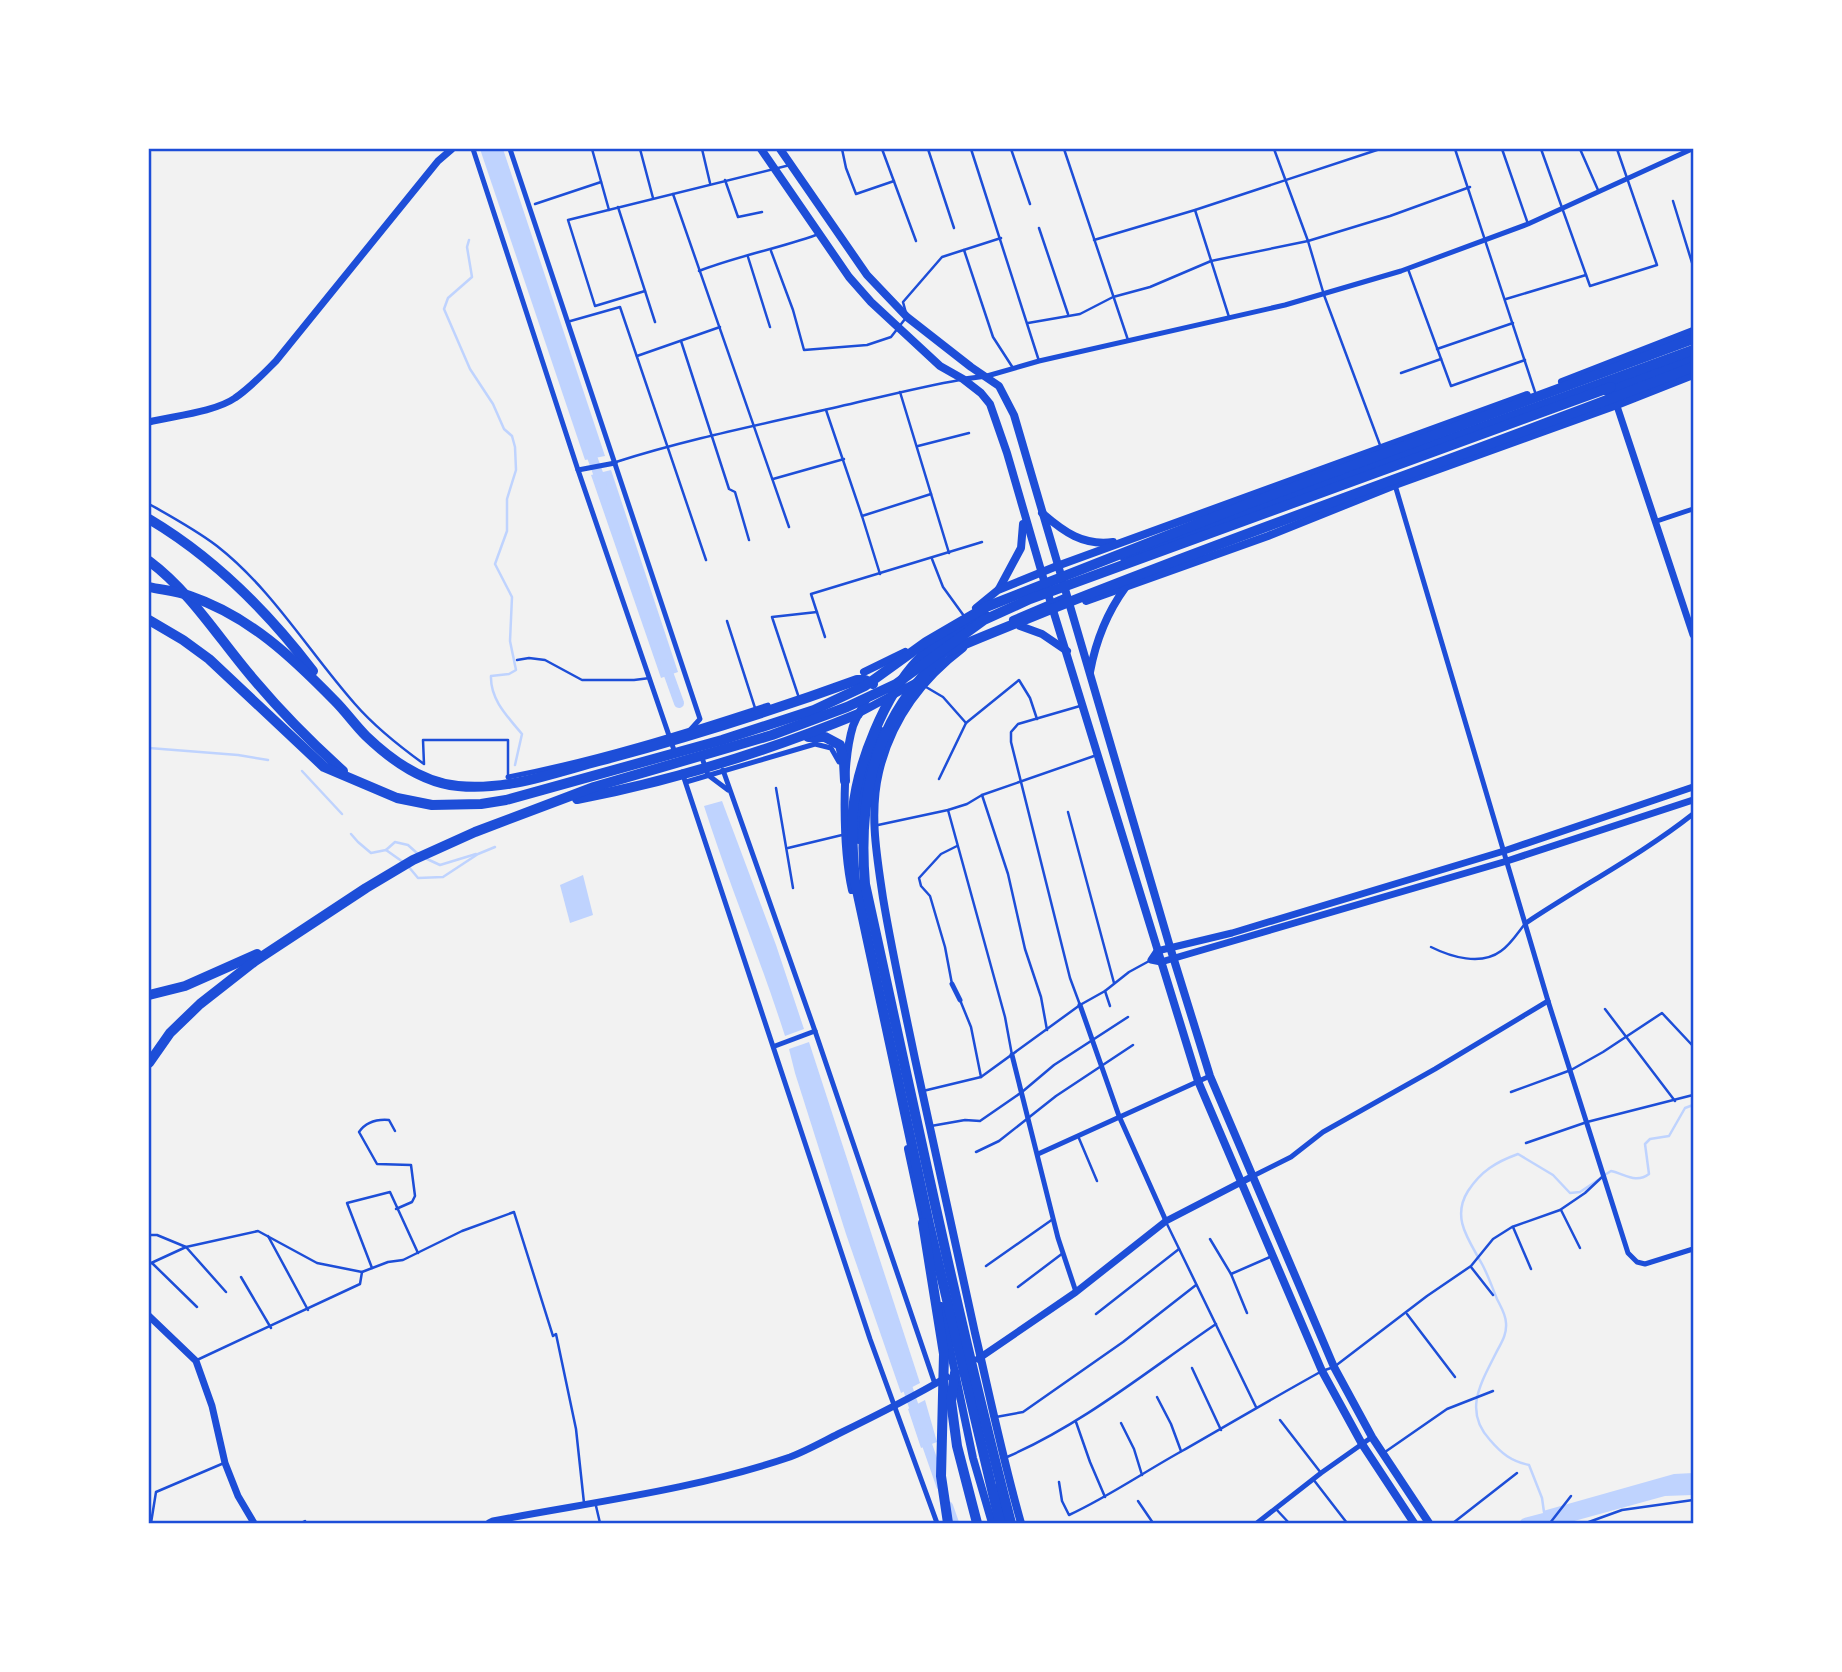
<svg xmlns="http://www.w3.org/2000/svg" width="1842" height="1672" font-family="Arial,sans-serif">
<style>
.water{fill:#bfd3fe}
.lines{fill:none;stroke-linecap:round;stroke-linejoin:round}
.stream{stroke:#bfd3fe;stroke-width:2.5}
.canal{stroke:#bfd3fe;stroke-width:10}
.service{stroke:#1d4ed8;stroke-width:2.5}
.minor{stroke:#1d4ed8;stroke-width:5}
.tertiary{stroke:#1d4ed8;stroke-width:7}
.secondary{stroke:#1d4ed8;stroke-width:8}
.trunk{stroke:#1d4ed8;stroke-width:10}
.motorway{stroke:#1d4ed8;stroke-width:10}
.neatline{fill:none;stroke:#1d4ed8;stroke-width:2.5}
</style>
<rect width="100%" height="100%" fill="#f2f2f2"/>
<!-- water -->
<g class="water">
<path d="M480,149H503L605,456L585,460Z"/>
<path d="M611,470L678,672L661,678L591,475Z"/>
<path d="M722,801L776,945L804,1029L785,1036C760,958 729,884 704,806Z"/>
<path d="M583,875L593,915L570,923L560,885Z"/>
<path d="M809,1042L920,1383L901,1393L846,1234L795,1073L789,1049Z"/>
<path d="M925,1400L937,1442L921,1448L908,1409Z"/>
<path d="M1693,1473V1495L1665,1496L1567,1523H1546L1543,1511L1674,1474Z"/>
</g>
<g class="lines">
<!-- stream -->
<g class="stream">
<path d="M469,240L467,247L472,277L448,298L444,309L470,369L493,404L504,429L512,436L515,447L516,470L507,499V531L495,564L512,597L510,641L516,670L509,674L491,676C490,699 507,716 522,734L515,765"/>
<path d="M149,748L238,755L268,760"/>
<path d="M302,771L342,814"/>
<path d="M351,834L358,842L371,853L386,850L403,862"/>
<path d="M386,850L395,842L408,845L418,854"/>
<path d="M427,859L440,865L476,854"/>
<path d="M408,866L418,878L443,877L478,854L495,847"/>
<path d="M1603,1176L1611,1171C1625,1174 1636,1184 1649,1174L1645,1144L1650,1139L1669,1136L1685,1108L1693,1105"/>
<path d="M1544,1512L1542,1498L1529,1465C1511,1461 1502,1454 1490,1440C1463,1411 1481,1383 1496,1353C1501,1343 1507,1335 1506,1323C1506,1315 1501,1307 1497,1299C1492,1287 1488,1275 1482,1264C1469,1240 1451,1218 1468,1191C1481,1171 1496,1162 1518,1154L1553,1175L1570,1193L1580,1192L1598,1180"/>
</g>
<!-- canal -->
<g class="canal">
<path d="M588,446L602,484"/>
<path d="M665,664L679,703"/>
<path d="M904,1377L917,1416"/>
<path d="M923,1433L941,1485"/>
<path d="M948,1506L954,1523"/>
<path d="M1525,1523L1555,1515"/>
</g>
<!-- service -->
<g class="service">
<path d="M592,149L609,210"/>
<path d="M640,149L653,198"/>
<path d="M702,149L710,183"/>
<path d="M842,149L846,168L856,194L894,181"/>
<path d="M882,149L916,241"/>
<path d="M928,149L954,228"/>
<path d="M971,149L1039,361"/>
<path d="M1011,149L1030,204"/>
<path d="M1064,149L1128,340"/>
<path d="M1274,149L1308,241L1324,295L1380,445"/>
<path d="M1455,149L1535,392"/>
<path d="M1502,149L1528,224"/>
<path d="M1541,149L1590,286L1657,265L1617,149"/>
<path d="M1580,149L1598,190"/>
<path d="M725,180L738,217L762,212"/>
<path d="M673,194L789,527"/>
<path d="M1673,201L1693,266"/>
<path d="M535,204L601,182"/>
<path d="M618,207L655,322"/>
<path d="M1195,210L1229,317"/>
<path d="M1039,228L1068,314"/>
<path d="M1094,240L1195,210L1380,149"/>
<path d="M964,250L993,337L1013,368"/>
<path d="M771,251L793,310L804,350L867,345L891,337L905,319"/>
<path d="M748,257L770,327"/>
<path d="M1408,269L1451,386L1525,360"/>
<path d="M699,271C737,256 777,249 816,235"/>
<path d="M645,291L595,306L568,220L790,165"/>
<path d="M1506,299L1586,275"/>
<path d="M906,313L903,302L942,257L1001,238"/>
<path d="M567,322L620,307L706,560"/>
<path d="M1028,323L1080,314L1113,297L1150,287L1211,261L1308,241L1390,216L1470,187"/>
<path d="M681,341L729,489L735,492L749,540"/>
<path d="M1437,349L1513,323"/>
<path d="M637,356L720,327"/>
<path d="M1401,373L1441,359"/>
<path d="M900,392L949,553"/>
<path d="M826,410L862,516"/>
<path d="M918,446L969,433"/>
<path d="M616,462C685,440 754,426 824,410C870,400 914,388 960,380"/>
<path d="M773,479L844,459"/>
<path d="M149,504C172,517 196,530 217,546C272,589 309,652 355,704C375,727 399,746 424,764L423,740H508V775"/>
<path d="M932,559L943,587L964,616"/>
<path d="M880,574L862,516L931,494"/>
<path d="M727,621L755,708"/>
<path d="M825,637L811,594L982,542"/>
<path d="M517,660L529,658L545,660L582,680H634L650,678"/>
<path d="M926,687L943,697L966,723"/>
<path d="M798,695L772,617L817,612"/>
<path d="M1080,706L1018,724L1011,732V742L1070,978L1080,1005"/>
<path d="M939,779L966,723L1019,680L1030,698L1037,719"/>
<path d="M776,788L793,888"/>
<path d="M982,795L1008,874L1025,949L1041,997L1047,1030"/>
<path d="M948,810L1005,1017L1012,1055"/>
<path d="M1068,812L1114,983"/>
<path d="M878,825L948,810L967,804L982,795L1094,756"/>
<path d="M788,848L842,835"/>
<path d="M1431,947C1451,957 1481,966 1501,951C1510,945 1517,934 1524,925"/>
<path d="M952,984L945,947L930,896L921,886L919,878L941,854L957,846"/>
<path d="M1105,991L1110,1006"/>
<path d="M960,1000L971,1027L981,1077"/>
<path d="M1605,1009L1675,1101"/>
<path d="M923,1091L981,1077L1080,1005L1105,991L1129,972L1151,960"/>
<path d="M1511,1092L1571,1070L1603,1052L1662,1013L1692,1045"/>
<path d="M931,1126L965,1120L980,1121L1022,1092L1054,1065L1128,1017"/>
<path d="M395,1131L389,1120C377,1119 366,1122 359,1132L377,1164L411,1165L415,1196L412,1202L396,1209"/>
<path d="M1078,1136L1097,1181"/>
<path d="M1526,1143L1587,1122L1693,1095"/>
<path d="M976,1152L999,1141L1056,1096L1133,1045"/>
<path d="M1561,1210L1580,1248"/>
<path d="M1167,1224L1256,1407"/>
<path d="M1513,1227L1531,1269"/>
<path d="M149,1235H157L186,1247L258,1231L317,1263L362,1272L388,1262L403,1260L462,1231L514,1212L553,1336L556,1334L576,1429L584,1503"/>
<path d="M268,1236L308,1310"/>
<path d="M1210,1239L1231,1274L1247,1313"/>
<path d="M152,1263L197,1307"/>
<path d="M149,1264L186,1247L226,1292"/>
<path d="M986,1266L1053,1219"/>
<path d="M1471,1267L1493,1295"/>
<path d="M372,1268L347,1203L390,1192L418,1253"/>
<path d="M1231,1274L1270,1257"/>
<path d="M241,1277L271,1328"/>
<path d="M1018,1287L1063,1253"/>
<path d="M1096,1314L1179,1249"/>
<path d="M1407,1314L1455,1377"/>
<path d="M197,1360L360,1284L362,1272"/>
<path d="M1192,1368L1221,1430"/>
<path d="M1157,1397L1171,1424L1181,1451"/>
<path d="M996,1417L1023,1412L1123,1342L1196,1285"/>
<path d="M1280,1420L1321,1473"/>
<path d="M1076,1422L1090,1462L1105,1497"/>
<path d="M1121,1423L1134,1449L1142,1475"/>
<path d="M1385,1452L1447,1409L1493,1391"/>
<path d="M1007,1457C1083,1424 1147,1371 1216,1324"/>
<path d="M1313,1479L1347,1523"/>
<path d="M1059,1482L1062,1501L1069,1515C1108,1497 1144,1472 1182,1451C1229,1424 1275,1397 1322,1371L1334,1367L1427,1296L1471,1266L1493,1239L1512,1227L1560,1210L1585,1193L1602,1177"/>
<path d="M1138,1501L1153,1523"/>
<path d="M596,1506L600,1523"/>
<path d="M1276,1509L1289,1523"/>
<path d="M151,1523L156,1492L224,1463"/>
<path d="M301,1523L305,1521L306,1523"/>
<path d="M1453,1523L1517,1473"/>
<path d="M1550,1523L1571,1496"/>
<path d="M1586,1523L1622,1510L1693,1500"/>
</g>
<!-- minor -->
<g class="minor">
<path d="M473,149L578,470L675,753"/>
<path d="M510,149L700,719L691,729"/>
<path d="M964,379L987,376L1039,361L1285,305L1401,271L1528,224L1692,149"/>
<path d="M578,470L615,463"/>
<path d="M1395,485L1548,1001L1628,1253L1637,1262L1645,1264L1693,1249"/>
<path d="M1657,521L1693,509"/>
<path d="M701,755L708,775L728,790"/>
<path d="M723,770L815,1031L935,1384"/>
<path d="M682,772L870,1339L937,1523"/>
<path d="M508,777C596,760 683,733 768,705"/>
<path d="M686,782L815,744L831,748L839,762"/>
<path d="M1526,923C1581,886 1641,855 1693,814"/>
<path d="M952,984L960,1000"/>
<path d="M1080,1005L1119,1116L1166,1221"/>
<path d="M775,1046L815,1031"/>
<path d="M1012,1055L1058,1238L1076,1292"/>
<path d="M1038,1154L1210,1076"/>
<path d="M1253,1176L1291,1157L1323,1132L1435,1069L1548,1001"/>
<path d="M1257,1523L1321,1473L1372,1437"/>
</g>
<!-- tertiary -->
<g class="tertiary">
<path d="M1615,400L1693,635"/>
<path d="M149,422C173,416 215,412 235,398C250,388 263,374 276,361L438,161L452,149"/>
<path d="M1693,787L1504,851L1232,933L1157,951L1151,960L1161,962L1507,861L1693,800"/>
<path d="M149,1316L196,1361L212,1406L225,1463L238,1496L254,1523"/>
<path d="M978,1359L1076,1292L1166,1221L1253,1176"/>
<path d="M489,1523L493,1521C592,1502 693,1490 790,1457C806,1451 822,1442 838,1434C875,1416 911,1398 947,1377"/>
</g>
<!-- secondary -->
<g class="secondary">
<path d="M761,149L849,277L871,302L940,366L963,379L981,393L990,404L1007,453L1045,584L1198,1081L1322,1371L1362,1444L1414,1523"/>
<path d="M780,149L867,275L907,317L971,367L999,386L1014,415L1170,947L1210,1076L1334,1367L1372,1437L1429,1523"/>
<path d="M1562,382L1693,331"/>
<path d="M1042,513C1064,532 1083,546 1113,542"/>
<path d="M999,589L1021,548L1023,524"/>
<path d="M1086,601L1268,536L1395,485L1617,405L1693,375"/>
<path d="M976,608L998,590L1057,566L1527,395"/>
<path d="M1013,620L1067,597"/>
<path d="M1020,626L1042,634L1067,651"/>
<path d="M963,648C922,679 891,721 879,772C869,814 877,857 883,898C892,952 904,1006 915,1059C935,1151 955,1242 975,1333C990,1397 1003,1460 1021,1523"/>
<path d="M864,672L905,652"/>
<path d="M1090,672C1096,640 1106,614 1125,588"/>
<path d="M861,712L917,682"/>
<path d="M859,840C860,796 866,771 881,731"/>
<path d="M852,890C843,850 841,765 853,726C857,716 862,707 868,697"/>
<path d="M908,1149L925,1228"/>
<path d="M941,1306L973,1458L992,1523"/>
<path d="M996,1489L1006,1523"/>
</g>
<!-- trunk -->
<g class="trunk">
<path d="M1607,391L1693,358"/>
<path d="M1125,558L1693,350"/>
<path d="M985,615C961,628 937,641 918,660C885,695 857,764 853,811C851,834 853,858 855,881L929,1224L1000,1523"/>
<path d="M941,656C931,664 924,675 916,684C869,742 859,812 865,884C912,1097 956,1312 1011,1523"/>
<path d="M923,1223L944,1354L941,1476L948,1523"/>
<path d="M955,1373L951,1401L957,1446L977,1523"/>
</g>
<!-- motorway -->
<g class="motorway">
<path d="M149,519C213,557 268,612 313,671"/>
<path d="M149,561C192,593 221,642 256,682C283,714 312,743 343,771"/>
<path d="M149,587C162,590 177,591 190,596C249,616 292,657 335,701C346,712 355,725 366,736C391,760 424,783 458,786C506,791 554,773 599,761C686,738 772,711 857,680H865L873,684"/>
<path d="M149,620L183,640L209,659L324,767L397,798L432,805L481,804L506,800L722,740L814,710L865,686L926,642L986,607L1245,505L1693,339"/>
<path d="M946,652C1192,549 1445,464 1693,367"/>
<path d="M808,737H825L840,745L844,762L845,781"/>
<path d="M577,799C672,781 768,751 858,714"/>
<path d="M149,995L185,986L257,954"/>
<path d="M149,1063L170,1033L200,1004L255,961L366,888L413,860L475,832L594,787L772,735L847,707L896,684L984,620L1030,599L1611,387"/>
</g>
</g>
<!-- border -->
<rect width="1842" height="1672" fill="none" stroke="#ffffff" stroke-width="301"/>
<rect x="150" y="150" width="1542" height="1372" class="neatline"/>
</svg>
